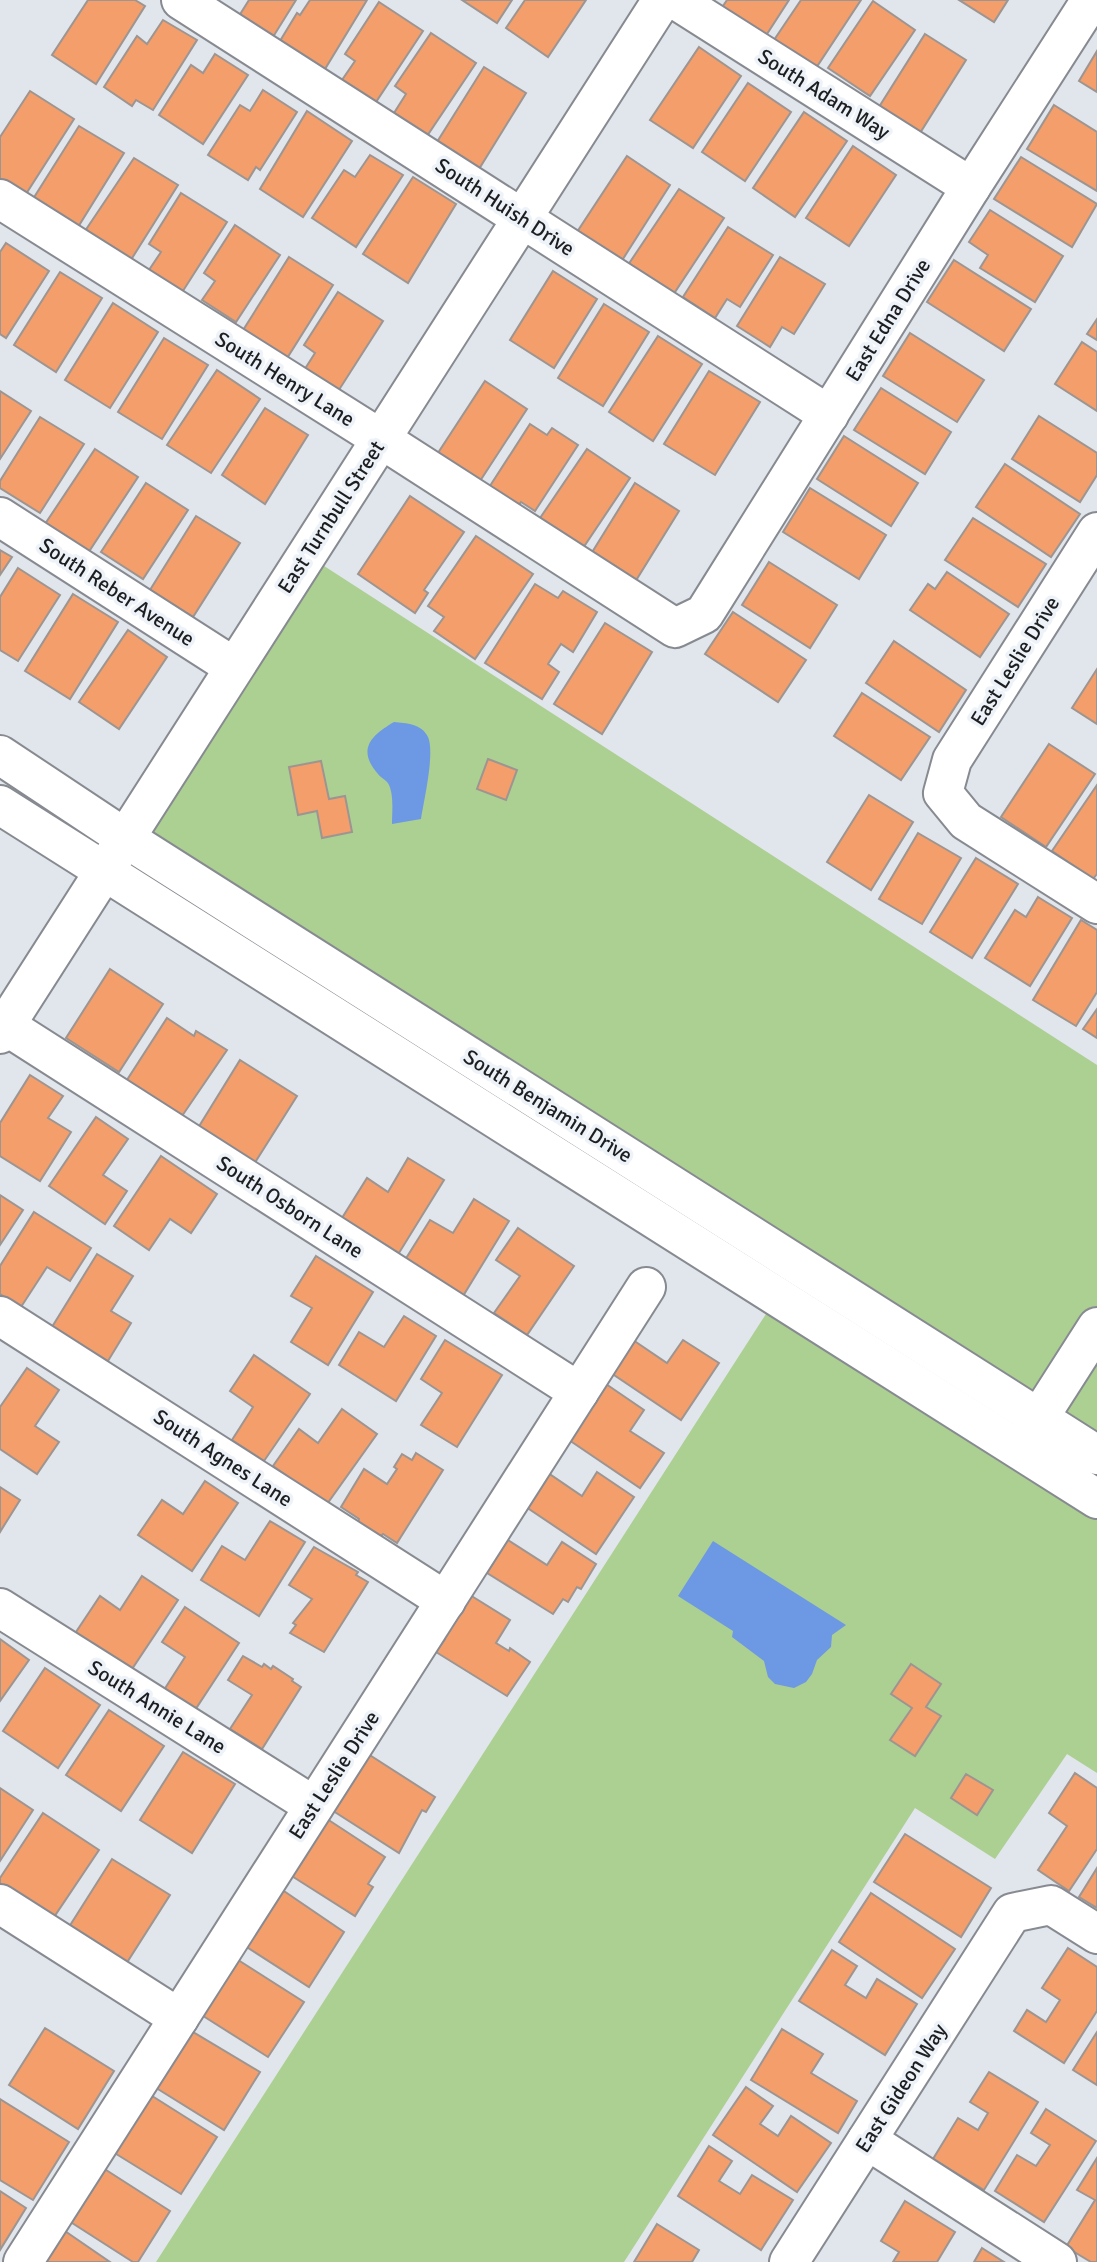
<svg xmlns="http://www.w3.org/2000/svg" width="1097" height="2262" font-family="Signika,sans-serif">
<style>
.green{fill:#accf92}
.water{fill:#6d98e4}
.building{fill:#f49e6b;stroke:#9d9591;stroke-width:2}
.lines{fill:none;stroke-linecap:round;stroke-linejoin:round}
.minor-casing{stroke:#878a91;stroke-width:42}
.minor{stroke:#fff;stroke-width:38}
.labels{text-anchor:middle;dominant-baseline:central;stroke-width:7;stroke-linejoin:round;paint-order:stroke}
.street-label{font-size:21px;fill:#1c1e20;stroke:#eef2f9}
</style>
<rect width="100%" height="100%" fill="#e1e5ec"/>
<!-- green -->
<path class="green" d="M321,564L1097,1065V1773L1067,1754L995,1859L915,1808L624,2262H156L766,1314L110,896Z"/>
<!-- water -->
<g class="water">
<path d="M394,722C406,723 422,724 428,737C435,753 424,800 421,819L392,824C392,813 394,796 389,785C387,780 381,778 378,774C356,749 372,735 394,722Z"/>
<path d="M713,1541L846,1625L832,1635L831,1647L817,1660L812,1674L806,1682L794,1688L775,1684L768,1677L764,1661L732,1637L733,1631L678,1596Z"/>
</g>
<!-- building -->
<g class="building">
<path d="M88,0H135L145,6L96,84L52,55Z"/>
<path d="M249,0H296L273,37L239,16Z"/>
<path d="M310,0H367L325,69L280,41L297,13L300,15Z"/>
<path d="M462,0H512L497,23Z"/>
<path d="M525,0H586L548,57L506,28Z"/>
<path d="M727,0H789L765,37L721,9Z"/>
<path d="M801,0H861L816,68L774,40Z"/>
<path d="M959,0H1008L994,22Z"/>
<path d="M873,1L915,30L870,96L828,68Z"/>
<path d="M379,2L423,31L376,102L342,80L355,61L345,54Z"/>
<path d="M163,20L197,40L153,110L136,100L132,106L104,87L137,36L147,44Z"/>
<path d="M431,33L476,63L427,136L394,113L406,94L395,86Z"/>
<path d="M925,34L966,60L920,133L879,107Z"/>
<path d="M699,47L741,76L693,148L650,120Z"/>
<path d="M1097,51V92L1079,81Z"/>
<path d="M215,54L248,75L203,144L159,115L191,65L203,73Z"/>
<path d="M484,67L526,93L479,169L437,142Z"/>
<path d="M748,83L791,112L745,181L702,152Z"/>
<path d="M263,90L297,112L260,170L256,167L248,180L208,155L240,105L250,111Z"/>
<path d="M30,91L74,119L24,197L0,181V137Z"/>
<path d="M1054,105L1097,132V191L1027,149Z"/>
<path d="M307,111L352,141L303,217L260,189Z"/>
<path d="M804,112L847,141L795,217L753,188Z"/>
<path d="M79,126L124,153L78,227L33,199Z"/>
<path d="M853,146L896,175L849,246L806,218Z"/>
<path d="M370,155L403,175L356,247L312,218L344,170L355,177Z"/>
<path d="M627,156L670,185L621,262L577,232Z"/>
<path d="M1021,157L1097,204L1072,247L994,199Z"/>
<path d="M134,158L178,185L129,263L83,234Z"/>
<path d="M413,177L456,204L408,283L363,254Z"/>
<path d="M679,189L724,218L673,295L628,265Z"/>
<path d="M181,193L227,222L181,294L147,273L161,252L149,244Z"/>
<path d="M990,210L1063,256L1035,302L980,268L988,255L969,242Z"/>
<path d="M235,225L280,255L236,322L202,300L215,281L204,273Z"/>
<path d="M728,227L773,255L740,307L727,299L715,318L683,297Z"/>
<path d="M6,243L49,271L6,338L0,334V252Z"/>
<path d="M289,257L333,285L284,363L240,335Z"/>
<path d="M780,257L825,284L794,334L782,327L770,347L737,326Z"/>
<path d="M954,260L1031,309L1004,351L927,302Z"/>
<path d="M553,271L597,299L554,368L510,340Z"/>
<path d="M60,272L102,298L56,372L14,345Z"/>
<path d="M338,292L383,321L337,393L303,372L315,353L304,345Z"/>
<path d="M113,303L158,332L110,408L65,380Z"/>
<path d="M604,304L649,332L603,406L558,378Z"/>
<path d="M1097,319V340L1087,334Z"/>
<path d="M910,333L984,380L957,422L883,376Z"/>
<path d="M658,336L702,364L653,441L609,412Z"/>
<path d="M164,338L208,365L162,439L118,412Z"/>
<path d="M1082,342L1097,352V411L1055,384Z"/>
<path d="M217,370L260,399L211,473L167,445Z"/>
<path d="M709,371L760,402L715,475L664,444Z"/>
<path d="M485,381L527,409L478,484L436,456Z"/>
<path d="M881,388L951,432L925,474L854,430Z"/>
<path d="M0,391L31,411L0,459Z"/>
<path d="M265,408L308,435L265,504L222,475Z"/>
<path d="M1039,416L1097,453V475L1080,502L1012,459Z"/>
<path d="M40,417L84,444L40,513L0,488V481Z"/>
<path d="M530,424L547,435L552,428L578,445L535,511L521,502L516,509L488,489Z"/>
<path d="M844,436L918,483L891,526L817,479Z"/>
<path d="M95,449L138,477L88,553L45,524Z"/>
<path d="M587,449L630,478L581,551L538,521Z"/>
<path d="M1005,464L1080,514L1051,557L976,507Z"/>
<path d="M146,483L188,510L143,579L101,552Z"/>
<path d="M635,483L679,511L635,582L591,554Z"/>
<path d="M810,488L886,535L859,579L783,532Z"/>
<path d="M410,496L464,532L424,590L428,593L415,613L358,574Z"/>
<path d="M196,516L240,543L193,617L150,590Z"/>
<path d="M973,518L1046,564L1018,607L945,560Z"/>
<path d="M476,536L533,574L475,659L434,631L444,617L428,606Z"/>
<path d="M0,550L12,557L0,575Z"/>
<path d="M769,562L837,605L810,648L742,605Z"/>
<path d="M18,568L60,595L18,661L0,650V597Z"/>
<path d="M947,572L1009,614L980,657L910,610L928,584L935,589Z"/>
<path d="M535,584L558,598L563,591L597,612L573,652L561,644L548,664L559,672L542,699L485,663Z"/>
<path d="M73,594L118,622L70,699L25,671Z"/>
<path d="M733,612L806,660L778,702L705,654Z"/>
<path d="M605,623L652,652L602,734L554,704Z"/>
<path d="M128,630L167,657L119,729L79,702Z"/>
<path d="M894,641L966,690L939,732L866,683Z"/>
<path d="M1097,669V724L1072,708Z"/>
<path d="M862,693L930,737L901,780L834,736Z"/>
<path d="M1049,744L1095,774L1046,847L1001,817Z"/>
<path d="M488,759L517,770L506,800L477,789Z"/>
<path d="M321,761L329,799L345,796L352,832L322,838L317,811L298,815L289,767Z"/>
<path d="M1097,785V874L1093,879L1052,851Z"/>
<path d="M869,795L913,822L871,890L827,862Z"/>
<path d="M918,833L961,858L922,924L879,899Z"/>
<path d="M976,858L1018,884L972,958L930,932Z"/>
<path d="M1038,897L1072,918L1030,986L985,958L1015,910L1026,917Z"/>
<path d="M1081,920L1097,930V992L1076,1026L1033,1000Z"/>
<path d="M110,969L163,1004L119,1072L66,1038Z"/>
<path d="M1097,1009V1038L1083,1029Z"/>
<path d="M167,1018L194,1036L196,1031L227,1050L180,1119L125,1083Z"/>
<path d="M240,1060L297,1096L254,1164L198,1128Z"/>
<path d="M30,1075L63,1096L48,1118L71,1132L40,1181L0,1156V1123Z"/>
<path d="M96,1117L128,1139L103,1175L127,1191L105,1224L49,1186Z"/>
<path d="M161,1156L217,1194L191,1233L170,1219L149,1250L114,1226Z"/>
<path d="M408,1158L444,1180L399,1253L342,1218L367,1178L388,1192Z"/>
<path d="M0,1195L23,1210L0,1245Z"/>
<path d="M474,1199L509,1221L463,1296L405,1260L430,1220L453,1233Z"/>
<path d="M34,1212L91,1248L70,1281L47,1267L21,1307L0,1294V1266Z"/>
<path d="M518,1228L574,1266L527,1335L494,1313L520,1276L496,1260Z"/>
<path d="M97,1254L133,1276L111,1311L131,1323L108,1361L52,1327Z"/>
<path d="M316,1256L373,1292L328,1365L291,1342L312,1308L291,1296Z"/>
<path d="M404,1316L436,1336L396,1401L339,1365L359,1332L384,1347Z"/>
<path d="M445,1340L502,1375L457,1447L421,1425L442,1393L421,1379Z"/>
<path d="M633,1340L667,1363L683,1340L719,1363L681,1420L611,1373Z"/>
<path d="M254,1355L310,1394L264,1461L232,1440L253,1407L230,1391Z"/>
<path d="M27,1368L59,1390L35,1426L59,1442L37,1474L0,1449V1407Z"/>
<path d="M606,1384L644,1410L630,1431L664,1453L640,1488L569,1440Z"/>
<path d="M342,1409L377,1434L327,1504L273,1466L299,1429L318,1443Z"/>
<path d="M416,1453L443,1470L397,1543L383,1534L381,1536L358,1522L359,1519L341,1507L364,1469L387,1484L397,1469L394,1467L402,1454L412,1460Z"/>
<path d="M597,1472L634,1497L596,1554L526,1507L548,1473L582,1496Z"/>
<path d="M205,1481L238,1503L192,1571L138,1535L162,1500L183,1514Z"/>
<path d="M0,1487L20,1500L0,1532Z"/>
<path d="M270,1521L305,1542L259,1616L201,1580L222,1546L245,1560Z"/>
<path d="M508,1540L547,1565L562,1542L596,1564L581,1589L577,1587L568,1602L563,1599L553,1614L487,1573Z"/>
<path d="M314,1547L358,1572L356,1575L368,1582L324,1652L290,1633L296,1625L293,1623L312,1599L289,1585Z"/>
<path d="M142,1576L178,1600L130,1672L74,1635L100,1596L120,1610Z"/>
<path d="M470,1595L510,1620L496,1643L509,1651L510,1648L530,1662L507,1696L436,1652L445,1639L443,1637Z"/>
<path d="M185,1607L239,1643L195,1710L164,1690L185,1657L162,1642Z"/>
<path d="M0,1639L29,1660L0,1701Z"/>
<path d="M243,1656L262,1667L264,1664L271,1669L273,1666L293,1679L292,1681L301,1687L262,1749L230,1729L252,1695L228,1680Z"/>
<path d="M911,1664L941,1684L926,1707L941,1716L915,1756L890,1740L912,1708L891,1694Z"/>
<path d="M45,1668L100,1705L58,1768L3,1731Z"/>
<path d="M109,1710L164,1746L121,1811L66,1775Z"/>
<path d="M183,1752L235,1784L192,1853L140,1820Z"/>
<path d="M365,1752L435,1797L426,1812L422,1810L399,1853L327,1807Z"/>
<path d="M1075,1773L1097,1788V1849L1069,1891L1038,1870L1067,1826L1049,1813Z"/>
<path d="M966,1774L993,1790L977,1815L951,1798Z"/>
<path d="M0,1788L33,1810L0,1861Z"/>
<path d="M43,1813L99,1850L52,1920L0,1886V1878Z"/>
<path d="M321,1815L385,1857L368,1884L373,1887L355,1916L287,1873Z"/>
<path d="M905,1834L991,1888L961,1937L874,1882Z"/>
<path d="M112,1859L170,1895L126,1964L69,1927Z"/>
<path d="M1097,1868V1908L1079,1897Z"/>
<path d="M278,1887L344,1932L309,1987L242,1944Z"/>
<path d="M871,1893L955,1949L922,1998L839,1942Z"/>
<path d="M1068,1948L1097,1967V2011L1064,2063L1014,2031L1027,2010L1046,2022L1060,2000L1042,1988Z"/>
<path d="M832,1950L857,1966L845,1985L866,1998L877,1979L917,2004L885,2055L799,2001Z"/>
<path d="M235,1958L304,2002L268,2057L200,2014Z"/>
<path d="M45,2028L114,2071L78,2129L9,2085Z"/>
<path d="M188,2029L260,2072L224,2130L153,2086Z"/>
<path d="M782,2029L823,2054L811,2073L857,2101L838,2133L751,2080Z"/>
<path d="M1097,2032V2085L1073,2070Z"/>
<path d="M989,2072L1038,2102L984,2190L933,2159L958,2118L978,2130L988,2113L970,2102Z"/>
<path d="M746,2087L773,2106L760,2124L778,2136L791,2116L831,2143L797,2192L713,2135Z"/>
<path d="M149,2094L217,2137L181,2194L113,2152Z"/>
<path d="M0,2099L69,2142L33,2200L0,2180Z"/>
<path d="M1046,2109L1096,2141L1044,2222L995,2191L1017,2155L1036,2166L1050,2145L1031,2133Z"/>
<path d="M709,2146L732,2161L719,2181L740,2194L752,2175L793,2200L761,2250L678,2196Z"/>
<path d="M1097,2158V2262H1091L1066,2247L1095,2200L1077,2190Z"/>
<path d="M103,2168L170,2211L138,2262H133L69,2221Z"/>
<path d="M0,2191L26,2208L0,2250Z"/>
<path d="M905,2201L955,2232L937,2262H893L899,2252L881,2241Z"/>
<path d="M657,2224L699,2250L692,2262H634Z"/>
<path d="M62,2229L110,2262H40Z"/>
<path d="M982,2248L1004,2262H974Z"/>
</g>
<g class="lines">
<defs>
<g id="minor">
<path d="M181,0L829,415"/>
<path d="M676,0L971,187"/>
<path d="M0,199L381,439L675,628L704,614L971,187L1091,0"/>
<path d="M0,517L234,667"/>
<path d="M1097,532L952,760L943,793L966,821L1097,904"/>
<path d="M0,755L125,838L1097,1455"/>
<path d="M0,805L1097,1499"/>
<path d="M0,1022L579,1392"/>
<path d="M0,1034L662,0"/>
<path d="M0,1316L446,1601"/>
<path d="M1026,1438L1097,1327"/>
<path d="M0,1608L314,1806"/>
<path d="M0,1904L179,2018"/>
<path d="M867,2140L1057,2262"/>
<path d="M23,2262L646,1287"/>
<path d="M789,2262L1012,1913L1051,1905L1097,1934"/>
</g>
</defs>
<!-- minor casing -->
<use href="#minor" class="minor-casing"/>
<!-- minor -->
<use href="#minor" class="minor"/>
</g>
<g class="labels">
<!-- street labels -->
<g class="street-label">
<text transform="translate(824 94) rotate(32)">South Adam Way</text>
<text transform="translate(505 207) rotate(33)">South Huish Drive</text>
<text transform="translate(888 320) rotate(-58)">East Edna Drive</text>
<text transform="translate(285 379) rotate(32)">South Henry Lane</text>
<text transform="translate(331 517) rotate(-57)">East Turnbull Street</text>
<text transform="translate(117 592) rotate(33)">South Reber Avenue</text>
<text transform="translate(1015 661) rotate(-58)">East Leslie Drive</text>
<text transform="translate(548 1106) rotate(32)">South Benjamin Drive</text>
<text transform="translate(290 1207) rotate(33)">South Osborn Lane</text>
<text transform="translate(223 1458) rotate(33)">South Agnes Lane</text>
<text transform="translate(157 1707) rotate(32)">South Annie Lane</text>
<text transform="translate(334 1775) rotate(-57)">East Leslie Drive</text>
<text transform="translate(901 2088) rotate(-57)">East Gideon Way</text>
</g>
</g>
</svg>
